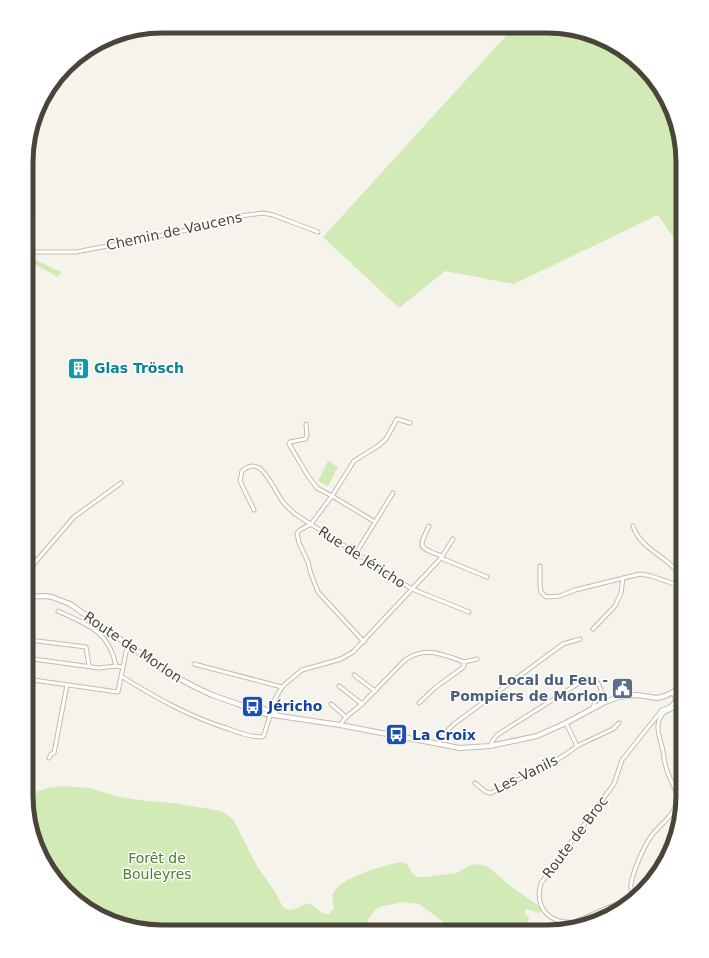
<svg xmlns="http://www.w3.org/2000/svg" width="709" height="958" font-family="'DejaVu Sans',sans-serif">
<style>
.green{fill:#d2eab5}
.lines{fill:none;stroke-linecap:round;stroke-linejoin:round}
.minor-casing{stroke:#c2bbae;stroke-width:5}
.tertiary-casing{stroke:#c2bbae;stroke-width:6}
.minor{stroke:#fff;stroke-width:3}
.tertiary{stroke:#fff;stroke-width:4}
.labels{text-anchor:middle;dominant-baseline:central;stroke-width:3;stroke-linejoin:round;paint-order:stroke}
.street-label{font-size:14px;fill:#4b4439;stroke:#fff}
.culture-label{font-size:14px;font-weight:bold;fill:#0d838f;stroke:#fff;text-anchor:start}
.service-label{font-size:14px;font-weight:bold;fill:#4e5e75;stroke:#fff;text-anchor:end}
.transit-label{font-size:14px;font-weight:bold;fill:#164399;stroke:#fff;text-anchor:start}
.park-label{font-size:14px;fill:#4a7f2a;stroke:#fff}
.rim{fill:none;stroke:#4b4439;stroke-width:5}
</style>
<rect width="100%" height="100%" fill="#f6f3ec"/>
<!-- green -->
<g class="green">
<path d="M514,27H565L630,54L669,101L683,161V252L658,215L514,284L445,271L399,308L323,237Z"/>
<path d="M34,259L61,272L58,277L32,263Z"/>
<path d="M328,461L338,467L328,486L318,481Z"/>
<path d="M27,482C38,493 36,510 27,522Z"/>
<path d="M30,553L35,554L37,558L34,564L26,573V555Z"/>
<path d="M63,786L89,788L120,797L145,801L173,803L221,811L233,819L257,866L275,892L283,907L287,909L291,910L310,903L322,913L329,914L334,909C334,904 331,899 333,894C338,878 385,865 401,862L407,864L413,874L417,877H425L456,873L473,864L487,866L513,888L539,906L542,911L539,913L527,909L525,910V914L529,917L528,922L520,929L516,931L495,929L489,932H457L419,904L404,902L379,907L375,910L367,921L370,925L399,926L408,932L144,931L86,909L40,857L30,812L36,792L48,788Z"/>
</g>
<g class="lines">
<defs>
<g id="minor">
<path d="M27,252H76L159,236L214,224L240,216L263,213L273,215L318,232"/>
<path d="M306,424L307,436L305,439L290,442L289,444L308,476L317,488L332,496L311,524L300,530L297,533L299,543L308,562L310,571L318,592L364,642"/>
<path d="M254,510L240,481L242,471C246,467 253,464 259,468C267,472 277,494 283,502C287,507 291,510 295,514L412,589L469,612"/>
<path d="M375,522L332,496L354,461L378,446L386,439L397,419L410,423"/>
<path d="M429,526C418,549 418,547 442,556"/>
<path d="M633,526C638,542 652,550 665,560C672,565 678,572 683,579"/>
<path d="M356,553L393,493"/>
<path d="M441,558L487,577"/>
<path d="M540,566V585L541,592L546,597L560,596L575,590L640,574L651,576L683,587"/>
<path d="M26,573L74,517L121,483"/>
<path d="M58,611C88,625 109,631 116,666"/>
<path d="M593,629L615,606L621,593L623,578"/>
<path d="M26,656L29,640L86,647L89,666"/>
<path d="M26,658L99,668L116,666L122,667"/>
<path d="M464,662L477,659"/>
<path d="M194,664L282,687"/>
<path d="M354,675L375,691"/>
<path d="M121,676C156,698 190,717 229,729C239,733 251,737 262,737L264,735L275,699L282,687L291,679L302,670L341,659L353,652L441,558L453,539"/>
<path d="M26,679L118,692L126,652L129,647"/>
<path d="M339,686L362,704"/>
<path d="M331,704L346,717"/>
<path d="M340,725L346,717L362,704L405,660C426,646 442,654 464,662V666L461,669L436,687L419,703"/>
<path d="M438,744L443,735L454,724L563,644L580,639"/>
<path d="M490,746L493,740L497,735L587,678C597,677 601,687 602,696L595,702L593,708"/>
<path d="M577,746L613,729L619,723"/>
<path d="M49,758L51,754L54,753L67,685"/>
<path d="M26,767V764"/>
<path d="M475,783L486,792L491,793C520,778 552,766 577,746L566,723"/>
<path d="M633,896C632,892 630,887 631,884C633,872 643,848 650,838C657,826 672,819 676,804C679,790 669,780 666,767C664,762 664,756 663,751C661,740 654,727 661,716C664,710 672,710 676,706V701"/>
<path d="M630,898L575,922C549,924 534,908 541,883L614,784L622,760L662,710L670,707L676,701L673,692L683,682"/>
</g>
<g id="tertiary">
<path d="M26,597L44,596L52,597L70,604L164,670L193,686L212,695L238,704L251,710L266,714L340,725L460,748L490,746L537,736L566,723L605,702L619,697L637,695L657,698L665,696L673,692"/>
<path d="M243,704L262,708L276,714"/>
</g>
</defs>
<!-- minor casing -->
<use href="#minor" class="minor-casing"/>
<!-- tertiary casing -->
<use href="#tertiary" class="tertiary-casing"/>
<!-- minor -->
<use href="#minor" class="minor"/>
<!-- tertiary -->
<use href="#tertiary" class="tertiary"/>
</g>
<!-- icons -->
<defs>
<symbol id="building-square" viewBox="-11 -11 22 22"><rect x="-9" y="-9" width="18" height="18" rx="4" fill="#0f9aa8" stroke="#fff"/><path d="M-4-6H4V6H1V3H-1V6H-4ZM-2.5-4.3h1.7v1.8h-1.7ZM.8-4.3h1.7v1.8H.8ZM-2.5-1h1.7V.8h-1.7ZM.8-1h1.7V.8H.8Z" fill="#fff"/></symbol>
<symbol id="civic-square" viewBox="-11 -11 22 22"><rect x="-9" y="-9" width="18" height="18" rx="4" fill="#5c6f8a" stroke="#fff"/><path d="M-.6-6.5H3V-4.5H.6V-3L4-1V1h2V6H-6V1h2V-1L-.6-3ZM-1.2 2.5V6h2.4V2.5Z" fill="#fff"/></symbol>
<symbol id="bus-square" viewBox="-11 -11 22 22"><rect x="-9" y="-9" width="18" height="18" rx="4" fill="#1a4fb4" stroke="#fff"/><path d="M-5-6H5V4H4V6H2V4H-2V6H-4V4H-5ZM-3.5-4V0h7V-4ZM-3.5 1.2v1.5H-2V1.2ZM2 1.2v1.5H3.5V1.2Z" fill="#fff"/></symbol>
</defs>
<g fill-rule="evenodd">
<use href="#building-square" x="66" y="356" width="25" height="25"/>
<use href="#civic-square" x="610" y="676" width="25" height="25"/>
<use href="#bus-square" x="240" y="694" width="25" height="25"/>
<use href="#bus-square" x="384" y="722" width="25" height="25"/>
</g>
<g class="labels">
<!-- street labels -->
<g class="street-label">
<text transform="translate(174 231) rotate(-12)">Chemin de Vaucens</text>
<text transform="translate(362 557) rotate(33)">Rue de Jéricho</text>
<text transform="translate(133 647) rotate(34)">Route de Morlon</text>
<text transform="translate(526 774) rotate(-26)">Les Vanils</text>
<text transform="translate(575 837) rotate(-53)">Route de Broc</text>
</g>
<!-- culture labels -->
<g class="culture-label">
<text x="94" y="368">Glas Trösch</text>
</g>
<!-- service labels -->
<g class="service-label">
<text x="608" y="680">Local du Feu -<tspan x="608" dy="16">Pompiers de Morlon</tspan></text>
</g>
<!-- transit labels -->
<g class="transit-label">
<text x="268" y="706">Jéricho</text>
<text x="412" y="735">La Croix</text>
</g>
<!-- park labels -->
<g class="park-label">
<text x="157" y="858">Forêt de<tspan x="157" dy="16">Bouleyres</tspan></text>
</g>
</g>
<!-- crop -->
<path d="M0 0H709V958H0ZM162 33H547A129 129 0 0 1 676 162V796A129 129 0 0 1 547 925H162A129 129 0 0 1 33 796V162A129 129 0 0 1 162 33Z" fill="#fff" fill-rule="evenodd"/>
<path class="rim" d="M162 33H547A129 129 0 0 1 676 162V796A129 129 0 0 1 547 925H162A129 129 0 0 1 33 796V162A129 129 0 0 1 162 33Z"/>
</svg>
